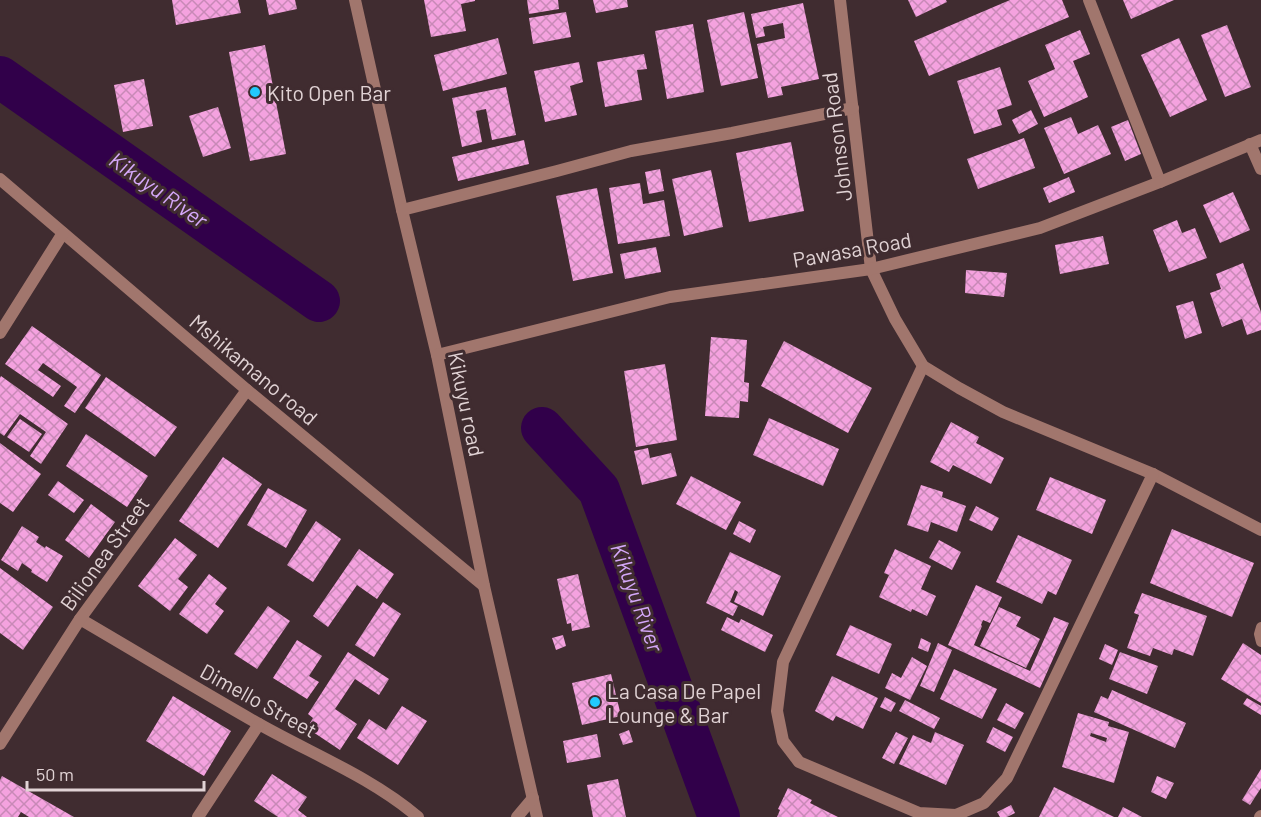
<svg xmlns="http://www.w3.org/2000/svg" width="1261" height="817" font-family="Barlow,sans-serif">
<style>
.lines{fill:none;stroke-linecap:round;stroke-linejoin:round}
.river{stroke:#31004a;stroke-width:42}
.building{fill:url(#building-cross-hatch);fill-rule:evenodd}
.lane{stroke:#a1766d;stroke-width:10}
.street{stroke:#a1766d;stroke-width:12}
.poi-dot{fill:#21c9fd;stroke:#402c30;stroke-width:2}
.labels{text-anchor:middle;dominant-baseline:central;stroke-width:6;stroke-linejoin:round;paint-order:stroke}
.poi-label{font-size:21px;fill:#e1d3d5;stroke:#402c30;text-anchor:start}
.street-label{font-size:21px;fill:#e1d3d5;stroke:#402c30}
.water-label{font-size:22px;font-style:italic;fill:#d5a8fa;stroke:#402c30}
</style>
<defs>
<pattern id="building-cross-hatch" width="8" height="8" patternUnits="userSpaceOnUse" patternTransform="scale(1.5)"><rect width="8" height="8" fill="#f4a2df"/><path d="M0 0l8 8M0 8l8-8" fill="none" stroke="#c889b7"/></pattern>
</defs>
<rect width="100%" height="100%" fill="#402c30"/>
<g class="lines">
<!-- river -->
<g class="river">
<path d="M0,77L319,301"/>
<path d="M542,428L599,490L719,817"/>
</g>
</g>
<!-- building -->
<g class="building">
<path d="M172,0H238L241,13L176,25Z"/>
<path d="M266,0H295L297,9L269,15Z"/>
<path d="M424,0H475V1L461,4L466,31L431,37Z"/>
<path d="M527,0H558L559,9L529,14Z"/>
<path d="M593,0H627L628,7L596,13Z"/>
<path d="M908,0H946L947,2L916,17Z"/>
<path d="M1010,0H1062L1069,17L929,76L914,41Z"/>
<path d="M1123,0H1174L1131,19Z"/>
<path d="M803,3L819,79L781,87L783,95L768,98L757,44L785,38L783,23L763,27L765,36L756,38L751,14Z"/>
<path d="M566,12L571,37L533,44L529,18Z"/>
<path d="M744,12L758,78L721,86L707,20Z"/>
<path d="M693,24L704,92L667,99L655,31Z"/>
<path d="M1227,25L1251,87L1225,97L1201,35Z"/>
<path d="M1080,30L1090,54L1073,61L1088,97L1044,117L1028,81L1055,69L1045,45Z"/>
<path d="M498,38L507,74L443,91L434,55Z"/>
<path d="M1179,38L1207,100L1170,117L1141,55Z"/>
<path d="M265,45L286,154L250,161L229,52Z"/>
<path d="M644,54L647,69L637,70L642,100L605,107L597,62Z"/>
<path d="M579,62L583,82L570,86L577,115L545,122L534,71Z"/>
<path d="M1000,67L1012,105L997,110L1002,125L974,134L957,81Z"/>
<path d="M144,79L153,126L123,132L114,85Z"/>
<path d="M506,87L516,135L492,140L486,109L476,111L482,142L462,147L452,98Z"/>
<path d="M218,107L231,148L203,157L189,116Z"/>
<path d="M1031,110L1038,124L1019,134L1012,120Z"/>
<path d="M1071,117L1078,134L1098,125L1111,154L1064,174L1044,128Z"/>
<path d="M1128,120L1141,154L1125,161L1111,127Z"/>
<path d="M1024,138L1035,168L978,189L967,159Z"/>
<path d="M524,140L529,164L458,181L452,157Z"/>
<path d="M791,142L804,211L749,222L736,153Z"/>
<path d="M660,169L664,191L649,194L645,172Z"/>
<path d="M711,170L723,227L684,236L672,179Z"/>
<path d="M1069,177L1075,192L1049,203L1043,188Z"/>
<path d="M640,183L643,204L664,200L670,236L618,244L609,188Z"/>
<path d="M597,188L613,273L573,281L556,196Z"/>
<path d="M1233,192L1250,230L1220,243L1203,205Z"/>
<path d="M1177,220L1182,233L1195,228L1207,258L1169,272L1153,230Z"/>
<path d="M1103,236L1109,264L1060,274L1055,245Z"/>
<path d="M656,247L661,272L625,279L620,254Z"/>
<path d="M1243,263L1261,312V330L1247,335L1242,319L1222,327L1210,293L1221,289L1216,274Z"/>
<path d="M966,270L1007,273L1004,297L965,293Z"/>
<path d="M1193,301L1202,333L1185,339L1176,306Z"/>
<path d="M32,326L101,375L75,413L64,406L77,387L43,363L38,370L61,386L53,397L5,364Z"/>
<path d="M711,337L747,340L744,382L749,383L748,402L740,401L739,418L705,416Z"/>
<path d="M784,341L872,388L848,433L761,386Z"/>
<path d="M665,364L677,440L636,447L624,371Z"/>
<path d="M1,376L68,424L41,464L30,456L46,432L20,414L4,436L0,433V378Z"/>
<path d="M106,377L177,427L155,457L85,408Z"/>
<path d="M769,418L839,449L823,486L753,455Z"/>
<path d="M20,419L42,434L29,452L7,437Z"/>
<path d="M951,422L979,437L976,443L1004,458L991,484L953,465L949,472L930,462Z"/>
<path d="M86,434L148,476L127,507L66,466Z"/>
<path d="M0,443L41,474L13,512L0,503Z"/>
<path d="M648,448L650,458L671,453L677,476L642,485L634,451Z"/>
<path d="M223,457L262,484L218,548L179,521Z"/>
<path d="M691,476L741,502L726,530L676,504Z"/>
<path d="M1050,477L1106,500L1092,534L1036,510Z"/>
<path d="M58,481L84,500L74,513L48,495Z"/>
<path d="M921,485L943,492L942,497L966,506L957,532L931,522L928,532L907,525Z"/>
<path d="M268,488L307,510L286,548L247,525Z"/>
<path d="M91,504L115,522L89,558L65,540Z"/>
<path d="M976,506L999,518L992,531L969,520Z"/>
<path d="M316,521L341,539L313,582L287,565Z"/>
<path d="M739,521L756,530L750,543L733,534Z"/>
<path d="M22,526L39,537L36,542L45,548L46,546L63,556L47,582L31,572L32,570L22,563L18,571L1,560Z"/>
<path d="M1172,529L1254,563L1232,617L1150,583Z"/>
<path d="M1018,535L1072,560L1056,595L1048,591L1042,604L996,582Z"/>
<path d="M175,538L197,555L178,579L188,587L170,611L138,586Z"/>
<path d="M939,540L961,552L952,570L929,558Z"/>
<path d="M359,549L394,574L377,599L357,585L328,627L313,616Z"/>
<path d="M895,549L931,566L921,589L936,596L927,616L912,609L911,612L879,597L889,575L884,573Z"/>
<path d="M730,552L781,576L763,616L734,602L738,592L735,590L730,602L738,606L733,616L706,603Z"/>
<path d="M0,568L53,607L23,650L0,633Z"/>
<path d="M209,574L227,588L215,604L224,611L207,634L179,614Z"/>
<path d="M578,574L590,627L572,631L571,623L567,624L557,579Z"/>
<path d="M976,585L1002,597L990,623L983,620L981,625L982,626L974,645L1030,671L1054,617L1069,623L1040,688L948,645Z"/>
<path d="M1142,593L1207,616L1193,656L1174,649L1172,655L1153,648L1150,656L1127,648L1139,615L1134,613Z"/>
<path d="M383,602L401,614L374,657L355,645Z"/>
<path d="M268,606L290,621L257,669L234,654Z"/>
<path d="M999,607L1021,617L1016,626L1040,639L1026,668L980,646Z"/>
<path d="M727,617L739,623L741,619L773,635L765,652L721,630Z"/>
<path d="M850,625L892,644L879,674L836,655Z"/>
<path d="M563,635L566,646L556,650L552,638Z"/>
<path d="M921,638L931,643L928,652L918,648Z"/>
<path d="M297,640L322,656L309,676L319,682L307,699L273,678Z"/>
<path d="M938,643L952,650L934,692L920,686Z"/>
<path d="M1243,643L1261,655V703L1221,679Z"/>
<path d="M1105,644L1118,650L1112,665L1099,659Z"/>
<path d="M348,652L389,679L379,695L355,679L335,709L357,724L340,750L307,728L313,718L308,714Z"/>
<path d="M1120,652L1158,666L1147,694L1109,679Z"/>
<path d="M912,657L927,666L910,700L885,688L892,673L901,678Z"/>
<path d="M954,669L997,689L982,719L940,699Z"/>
<path d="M611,674L621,716L582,725L572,683Z"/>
<path d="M832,676L878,698L863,729L836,716L833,721L815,711Z"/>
<path d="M1112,690L1186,723L1175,748L1094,712L1101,696L1108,699Z"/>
<path d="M173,696L231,731L204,776L146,741Z"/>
<path d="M885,697L896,703L891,712L880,707Z"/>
<path d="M1247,698L1261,706V715L1243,704Z"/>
<path d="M905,700L940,718L934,729L899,711Z"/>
<path d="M1006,703L1024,713L1015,729L997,720Z"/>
<path d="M402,706L427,721L398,765L357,738L369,719L386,730Z"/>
<path d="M1078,713L1109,722L1108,726L1129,732L1114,783L1062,767ZM1091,733L1107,738L1106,742L1090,736Z"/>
<path d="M993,727L1013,737L1005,752L986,742Z"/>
<path d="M629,730L633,742L623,745L619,734Z"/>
<path d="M896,732L908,738L894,764L882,758Z"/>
<path d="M935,732L964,745L946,785L899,764L913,735L931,743Z"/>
<path d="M597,734L601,757L567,763L563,741Z"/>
<path d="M1261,769V788L1250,805L1242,800Z"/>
<path d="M272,774L307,797L298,810L307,817H278L254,801Z"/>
<path d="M2,776L74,817H29L21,812L18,817H0V780Z"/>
<path d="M1157,776L1174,783L1166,799L1151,792Z"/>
<path d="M618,779L626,817H593L587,785Z"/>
<path d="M1054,787L1114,817H1039Z"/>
<path d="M788,788L812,800L810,803L838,817H777L780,810L778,809Z"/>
<path d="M1011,805L1015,813L1007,817H1000L997,812Z"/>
<path d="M1123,807L1142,817H1118Z"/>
</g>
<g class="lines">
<!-- lane -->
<path class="lane" d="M1261,627L1259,634L1261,642"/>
<!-- street -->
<g class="street">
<path d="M355,0L402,210L437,355L484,586L537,817"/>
<path d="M840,0L871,269L895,319L923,366L959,388L1003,412L1153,474L1261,530"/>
<path d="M1089,0L1160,182"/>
<path d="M1250,144L1261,169"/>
<path d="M0,179L247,390L484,586"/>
<path d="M402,210L557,171L631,151L732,133L853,108"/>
<path d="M0,333L63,233"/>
<path d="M437,355L670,297L871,269L1040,228L1160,182L1261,140"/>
<path d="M923,366L783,662L777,711L783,741L799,762L919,813L956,815L984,803L1007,778L1153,474"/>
<path d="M80,619C140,654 199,690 259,724C312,754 371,777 418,817"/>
<path d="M0,744L80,619L247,390"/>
<path d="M198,817L259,724"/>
<path d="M517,817L533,798"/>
<path d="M1260,817L1261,816"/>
</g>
</g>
<!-- markers -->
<g class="poi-dot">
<circle cx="255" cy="92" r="6"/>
<circle cx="595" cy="702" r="6"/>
</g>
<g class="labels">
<!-- poi labels -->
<g class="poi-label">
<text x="267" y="92">Kito Open Bar</text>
<text x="607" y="690">La Casa De Papel<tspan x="607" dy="24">Lounge &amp; Bar</tspan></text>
</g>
<!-- street labels -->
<g class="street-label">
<text transform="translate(836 137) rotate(-97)">Johnson Road</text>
<text transform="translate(852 249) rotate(-10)">Pawasa Road</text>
<text transform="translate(254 369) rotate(40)">Mshikamano road</text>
<text transform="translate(467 404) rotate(78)">Kikuyu road</text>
<text transform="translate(104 553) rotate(-54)">Bilionea Street</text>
<text transform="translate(259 700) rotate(29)">Dimello Street</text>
</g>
<!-- water labels -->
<g class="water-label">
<text transform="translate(159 189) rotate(35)">Kikuyu River</text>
<text transform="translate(638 597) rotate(70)">Kikuyu River</text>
</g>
</g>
<!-- scale -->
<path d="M27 781v9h177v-9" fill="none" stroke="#e1d3d5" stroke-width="3"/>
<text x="36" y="781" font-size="18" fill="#e1d3d5" stroke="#402c30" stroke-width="4.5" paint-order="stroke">50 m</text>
</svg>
